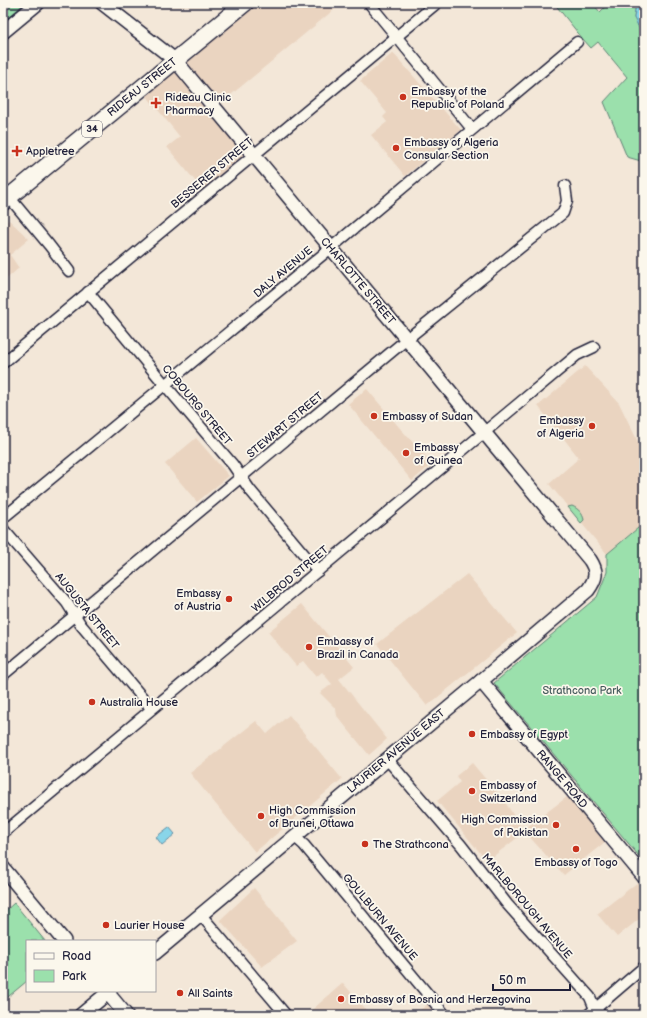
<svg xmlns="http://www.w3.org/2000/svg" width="647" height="1018" font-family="'Balsamiq Sans',sans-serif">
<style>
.built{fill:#ead4c0}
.green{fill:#9be0ac;stroke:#5e8174}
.water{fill:#89d5e9;stroke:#608da3}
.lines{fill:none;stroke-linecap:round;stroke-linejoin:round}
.minor-casing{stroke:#22223b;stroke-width:13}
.tertiary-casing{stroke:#22223b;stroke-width:16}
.primary-casing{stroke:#22223b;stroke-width:19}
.minor{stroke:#fbf7ec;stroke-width:10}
.tertiary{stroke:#fbf7ec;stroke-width:13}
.primary{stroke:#fbf7ec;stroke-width:16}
.poi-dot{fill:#c8321e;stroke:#fbf7ec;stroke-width:1.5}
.labels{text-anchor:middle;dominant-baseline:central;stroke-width:3.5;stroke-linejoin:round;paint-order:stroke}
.shield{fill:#fbf7ec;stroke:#636270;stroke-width:1}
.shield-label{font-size:10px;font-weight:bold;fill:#22223b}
.street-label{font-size:11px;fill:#22223b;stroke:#fbf7ec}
.poi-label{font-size:11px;fill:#22223b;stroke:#fbf7ec;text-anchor:start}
.park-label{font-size:11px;fill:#465b5d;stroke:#fbf7ec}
</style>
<rect width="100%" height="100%" fill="#f3e7d8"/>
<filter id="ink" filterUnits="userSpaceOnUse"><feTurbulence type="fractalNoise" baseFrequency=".025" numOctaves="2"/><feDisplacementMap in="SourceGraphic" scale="8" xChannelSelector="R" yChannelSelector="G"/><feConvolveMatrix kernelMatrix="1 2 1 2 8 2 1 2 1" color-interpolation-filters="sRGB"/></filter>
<g filter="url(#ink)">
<!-- built -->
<g class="built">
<path d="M245,3H342L215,108L254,155L206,194L167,147L180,137L141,89Z"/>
<path d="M393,53L461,130L405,176L371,135L387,122L383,117L387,113L360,81Z"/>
<path d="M9,220L29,239L10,255L19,268L3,282V224Z"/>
<path d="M585,366L619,403L640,446L644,444V523L607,554L549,484L579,458L538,406Z"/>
<path d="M367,389L399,427L432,464L412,481L348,404Z"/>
<path d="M196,438L229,476L197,502L165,464Z"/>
<path d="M467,574L517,633L427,706L377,644Z"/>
<path d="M302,604L354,667L339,679L387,739L369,755L337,716L336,709L320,693L332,684L322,672L316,677L303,661L296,666L268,632Z"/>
<path d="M289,715L342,779L255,852L190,773L256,721L267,734Z"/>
<path d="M472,763L505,802L523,830L567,797L605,842L564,875L525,832L487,861L437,801L460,782L456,776Z"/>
<path d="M638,882L644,889V915L617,937L597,914Z"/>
<path d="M254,888L297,941L262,967L220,920Z"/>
<path d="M343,983L371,1015H306Z"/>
<path d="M428,1004L437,1015H414Z"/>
</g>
<!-- green -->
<g class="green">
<path d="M3,3H25L3,22Z"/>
<path d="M554,3H592L600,12L609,3H636L634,18L644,37V142L641,161L627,157L604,102L627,77L598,42L591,48L582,38Z"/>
<path d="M572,506C579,509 583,514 584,520L581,523L568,507Z"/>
<path d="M644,523V862L494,683L597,597L607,572V554Z"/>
<path d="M14,903L45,941H27V981L3,1001V913Z"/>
</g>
<!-- water -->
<g class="water">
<path d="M636,3H644V37L634,18Z"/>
<path d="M169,827L175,834L162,845L156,837Z"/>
</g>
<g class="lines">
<defs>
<g id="minor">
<path d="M369,3L472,129"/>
<path d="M9,197L49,245L69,271"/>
<path d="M88,292L165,385L233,465L250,490L318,571"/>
<path d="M3,363L437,3"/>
<path d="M3,518L320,257L577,42"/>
<path d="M3,529L67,603L81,625L147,703L151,709"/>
<path d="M3,675L407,339L563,213L567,201L565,186"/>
<path d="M387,759L461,845L507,904L590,997L595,1009L601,1015"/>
<path d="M3,833L577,355L594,347"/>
<path d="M294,836L304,845L445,1015"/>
<path d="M201,915L286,1015"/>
<path d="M588,1015L644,967"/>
</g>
<g id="tertiary">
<path d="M102,3L175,60L590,560C598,572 596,579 588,590L481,681L155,953"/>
<path d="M3,32L38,3"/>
<path d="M481,681L644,877"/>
<path d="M3,868L64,941"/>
<path d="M106,991L126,1015"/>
<path d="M81,1015L110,991"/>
</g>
<path id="primary" d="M3,202L245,3"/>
</defs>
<!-- minor casing -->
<use href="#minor" class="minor-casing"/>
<!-- tertiary casing -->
<use href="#tertiary" class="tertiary-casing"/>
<!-- primary casing -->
<use href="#primary" class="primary-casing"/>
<!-- minor -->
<use href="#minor" class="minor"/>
<!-- tertiary -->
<use href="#tertiary" class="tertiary"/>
<!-- primary -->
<use href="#primary" class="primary"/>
</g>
</g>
<!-- markers -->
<g class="poi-dot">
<circle cx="403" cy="97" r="4"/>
<path d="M154 97h4v4h4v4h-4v4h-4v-4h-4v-4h4z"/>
<circle cx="396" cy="148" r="4"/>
<path d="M15 145h4v4h4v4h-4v4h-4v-4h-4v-4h4z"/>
<circle cx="374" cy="416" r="4"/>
<circle cx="592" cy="426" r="4"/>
<circle cx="406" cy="453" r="4"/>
<circle cx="229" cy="599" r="4"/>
<circle cx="309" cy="647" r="4"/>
<circle cx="92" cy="702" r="4"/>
<circle cx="472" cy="734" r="4"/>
<circle cx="472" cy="791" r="4"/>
<circle cx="261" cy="816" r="4"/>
<circle cx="556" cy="825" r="4"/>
<circle cx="365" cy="844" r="4"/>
<circle cx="576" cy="849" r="4"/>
<circle cx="106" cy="925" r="4"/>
<circle cx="180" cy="993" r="4"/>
<circle cx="341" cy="999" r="4"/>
</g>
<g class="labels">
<!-- shield labels -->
<rect class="shield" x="82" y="121" width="20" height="16" rx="3"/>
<g class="shield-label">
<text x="92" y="129">34</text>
</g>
<!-- street labels -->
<g class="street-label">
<text transform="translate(142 87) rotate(-39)">RIDEAU STREET</text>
<text transform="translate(212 173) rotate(-40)">BESSERER STREET</text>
<text transform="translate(283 272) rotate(-40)">DALY AVENUE</text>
<text transform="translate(358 281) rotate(50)">CHARLOTTE STREET</text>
<text transform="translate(197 405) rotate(50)">COBOURG STREET</text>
<text transform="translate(285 425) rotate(-40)">STEWART STREET</text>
<text transform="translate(290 579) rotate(-40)">WILBROD STREET</text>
<text transform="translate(87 611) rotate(51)">AUGUSTA STREET</text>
<text transform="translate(396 751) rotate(-40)">LAURIER AVENUE EAST</text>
<text transform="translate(562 779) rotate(50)">RANGE ROAD</text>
<text transform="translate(527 906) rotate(50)">MARLBOROUGH AVENUE</text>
<text transform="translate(380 917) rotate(50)">GOULBURN AVENUE</text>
</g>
<!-- poi labels -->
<g class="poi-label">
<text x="411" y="91">Embassy of the<tspan x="411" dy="13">Republic of Poland</tspan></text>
<text x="165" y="97">Rideau Clinic<tspan x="165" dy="13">Pharmacy</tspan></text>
<text x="404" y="142">Embassy of Algeria<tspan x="404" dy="13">Consular Section</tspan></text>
<text x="26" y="151">Appletree</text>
<text x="382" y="416">Embassy of Sudan</text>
<text x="584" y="420" text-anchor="end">Embassy<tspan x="584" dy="13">of Algeria</tspan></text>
<text x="414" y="447">Embassy<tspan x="414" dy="13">of Guinea</tspan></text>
<text x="221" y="593" text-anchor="end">Embassy<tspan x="221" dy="13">of Austria</tspan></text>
<text x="317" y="641">Embassy of<tspan x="317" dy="13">Brazil in Canada</tspan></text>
<text x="100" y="702">Australia House</text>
<text x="480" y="734">Embassy of Egypt</text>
<text x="480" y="785">Embassy of<tspan x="480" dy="13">Switzerland</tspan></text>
<text x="269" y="810">High Commission<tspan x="269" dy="13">of Brunei, Ottawa</tspan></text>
<text x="548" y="819" text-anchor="end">High Commission<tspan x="548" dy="13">of Pakistan</tspan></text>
<text x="373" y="844">The Strathcona</text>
<text x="576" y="862" text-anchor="middle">Embassy of Togo</text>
<text x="114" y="925">Laurier House</text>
<text x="188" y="993">All Saints</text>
<text x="349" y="999">Embassy of Bosnia and Herzegovina</text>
</g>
<!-- park labels -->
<g class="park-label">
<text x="582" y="690">Strathcona Park</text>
</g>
</g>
<!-- margin -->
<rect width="647" height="1018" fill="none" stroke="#fbf7ec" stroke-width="16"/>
<rect x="8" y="8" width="631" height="1002" fill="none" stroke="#22223b" stroke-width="1.5" filter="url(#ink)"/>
<!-- legend -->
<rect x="26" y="940" width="130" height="52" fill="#fbf7ec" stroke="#a4a2a5"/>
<rect x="34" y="953" width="20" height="6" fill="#fbf7ec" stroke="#a4a2a5"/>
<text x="62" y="960" font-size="12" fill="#22223b">Road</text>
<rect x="34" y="970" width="20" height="12" fill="#9be0ac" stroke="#a4a2a5"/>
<text x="62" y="980" font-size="12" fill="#22223b">Park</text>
<!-- scale -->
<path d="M493 984v6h77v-6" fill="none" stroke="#22223b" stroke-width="2"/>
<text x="499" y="984" font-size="12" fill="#22223b" stroke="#fbf7ec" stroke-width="3" paint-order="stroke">50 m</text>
</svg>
